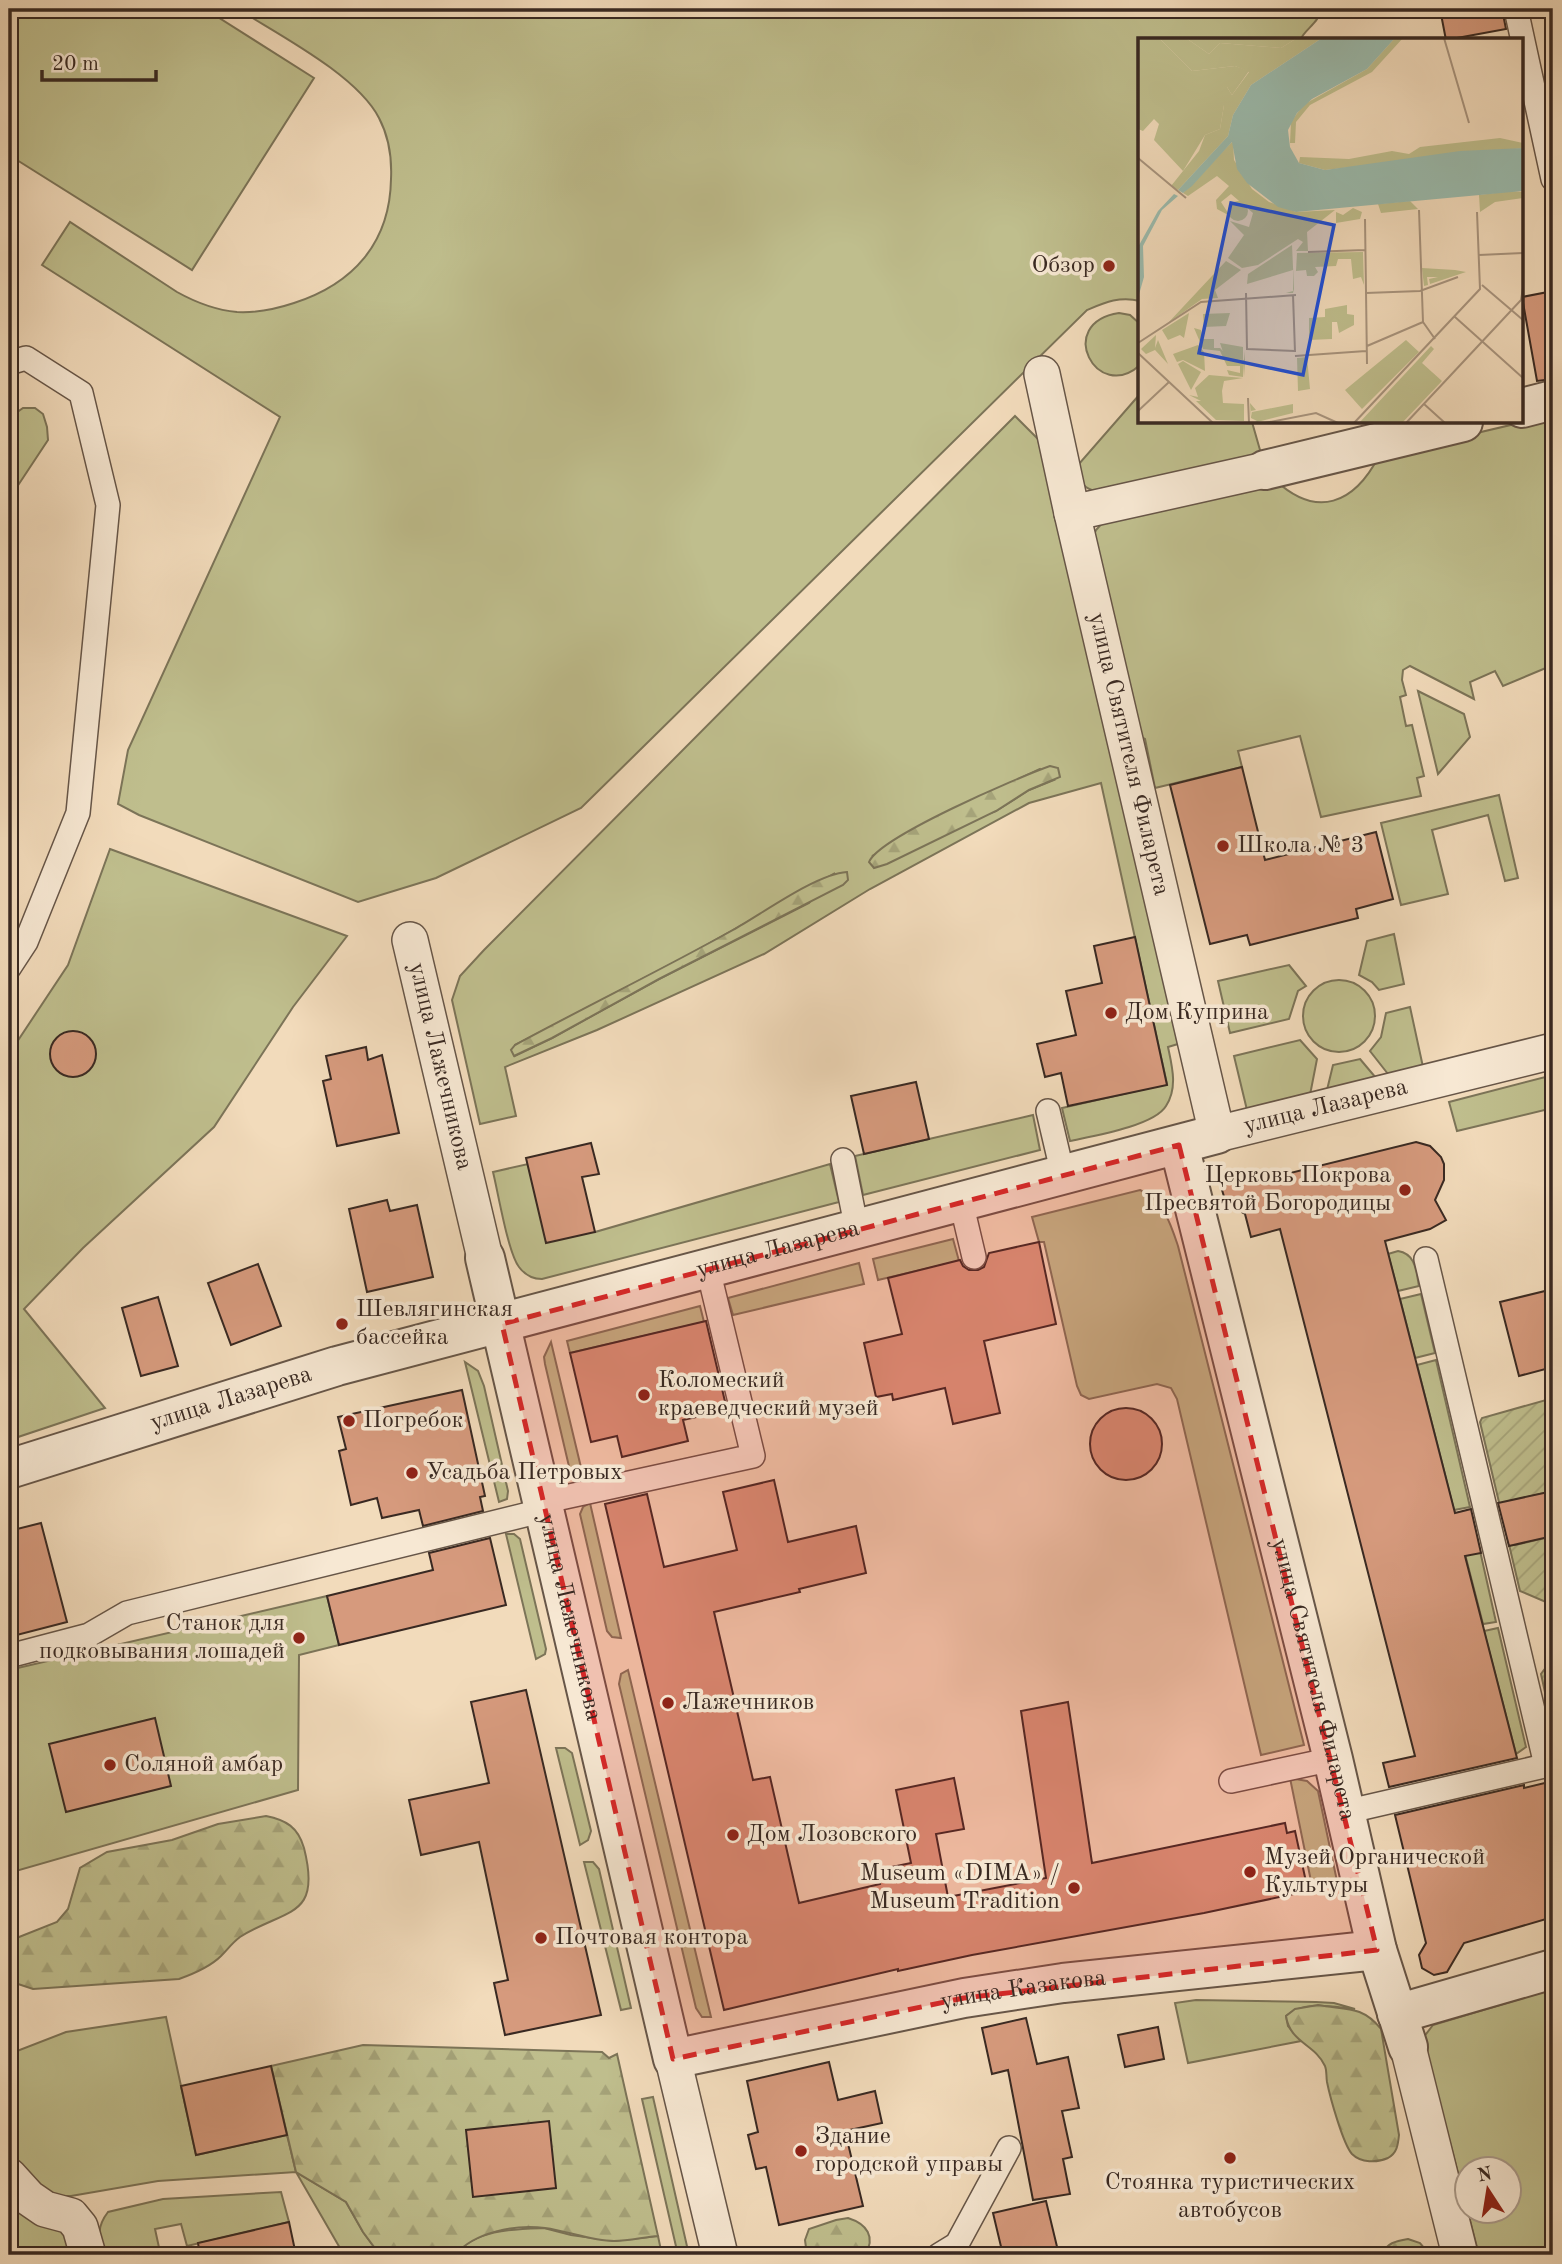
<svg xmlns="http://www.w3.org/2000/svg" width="1562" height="2264" font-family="'Old Standard TT',serif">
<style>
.green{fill:#bfbe8d;stroke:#7c7458;stroke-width:2;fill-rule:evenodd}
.forest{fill:url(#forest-firs);stroke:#7c7458;stroke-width:2}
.garden{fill:url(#garden-furrows);stroke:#7c7458;stroke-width:2}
.building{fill:#d69a7d;stroke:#392922;stroke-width:2}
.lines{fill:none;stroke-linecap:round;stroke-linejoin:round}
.service-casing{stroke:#675648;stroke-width:26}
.pedestrian-casing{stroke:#675648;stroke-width:38}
.minor-casing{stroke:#675648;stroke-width:42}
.service{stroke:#f7e8d3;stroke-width:23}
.pedestrian{stroke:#f7e8d3;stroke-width:35}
.minor{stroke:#f7e8d3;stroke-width:38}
.marked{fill:#d62828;fill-opacity:0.2;stroke:#d62828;stroke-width:5;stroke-dasharray:14 9;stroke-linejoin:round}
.poi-dot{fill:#8f2418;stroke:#f7e8d3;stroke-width:2.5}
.labels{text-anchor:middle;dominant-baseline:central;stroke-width:7;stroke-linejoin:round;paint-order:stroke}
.poi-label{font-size:24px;fill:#392922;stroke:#f7e8d3;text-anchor:start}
.street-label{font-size:24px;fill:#392922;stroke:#f7e8d3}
.inset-road{fill:none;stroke:#a8947e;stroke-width:2}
.view{fill:#1d4ed8;fill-opacity:0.15;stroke:#1d4ed8;stroke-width:3.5}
.inset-edge{fill:none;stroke:#392922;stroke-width:3.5}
</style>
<defs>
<pattern id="forest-firs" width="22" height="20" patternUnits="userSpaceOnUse" patternTransform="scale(1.75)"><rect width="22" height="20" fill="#bfbe8d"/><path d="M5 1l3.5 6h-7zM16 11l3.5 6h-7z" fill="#a5a379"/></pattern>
<pattern id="garden-furrows" width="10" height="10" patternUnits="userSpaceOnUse" patternTransform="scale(1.75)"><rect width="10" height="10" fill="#bfbe8d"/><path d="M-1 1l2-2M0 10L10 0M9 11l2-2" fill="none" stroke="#a5a379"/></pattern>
</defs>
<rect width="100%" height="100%" fill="#f2dbbb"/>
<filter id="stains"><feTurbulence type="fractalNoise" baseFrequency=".00286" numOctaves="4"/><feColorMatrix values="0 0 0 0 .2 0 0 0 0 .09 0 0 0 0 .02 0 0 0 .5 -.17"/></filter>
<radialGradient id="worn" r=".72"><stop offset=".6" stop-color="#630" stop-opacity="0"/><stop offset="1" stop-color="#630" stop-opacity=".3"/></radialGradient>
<!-- green -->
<g class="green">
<path d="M9,9H205L314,78L192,270L9,155Z"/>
<path d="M238,9H1321C1319,23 1306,28 1300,40H1140V301C1120,296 1106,302 1087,310L581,808L436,878L358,902L139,815L118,804L128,750L280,417L42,265L70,222L177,292C195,302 215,310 237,312C256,313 276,309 294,303C353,284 390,243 391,179C392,158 389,137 379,118C357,75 279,35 238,9Z"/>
<path d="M1119,313L1130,315L1140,324V365C1097,404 1054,323 1119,313Z"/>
<path d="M1140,394V422H1252L1262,457L1097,492C1080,487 1081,482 1078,465Z"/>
<path d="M23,408H35L43,414L47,427L48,440L9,499V418Z"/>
<path d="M1553,415V665L1503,686L1495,671L1470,682L1474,699L1410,666L1403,670L1402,680L1406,695L1400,697L1406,726L1412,725L1424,776L1417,778L1421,796L1321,817L1300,736L1238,751L1242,767L1155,788L1145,739L1141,737L1093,538L1096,530L1105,520L1275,480C1317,519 1354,504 1379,456Z"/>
<path d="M1015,416L1038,439L1178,1044L1168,1047C1172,1066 1178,1088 1166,1106C1154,1126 1093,1136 1070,1141L1062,1108L1167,1084L1101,783L1029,803L870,889L764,954L597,1030L505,1067L516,1116L480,1124L452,1000L460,976L484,950ZM1040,769L1054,780L1029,790L996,811L872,856L967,803ZM835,873L809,903L659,979L552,1038L515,1056V1045L683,958Z"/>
<path d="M1418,691L1464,714L1470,737L1438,774Z"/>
<path d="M1499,795L1518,878L1505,881L1488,815L1432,830L1448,894L1401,905L1381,823Z"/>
<path d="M110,849L347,936L293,1007L214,1127L83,1248L24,1309L105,1408L9,1440V1054L68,965Z"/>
<path d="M1394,934L1404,984L1379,990L1372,982L1359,975L1367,941Z"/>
<path d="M1289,965L1306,986L1298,991L1289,1019L1230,1033L1218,981Z"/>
<circle cx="1339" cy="1016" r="36"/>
<path d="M1410,1007L1423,1067L1388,1074L1370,1051L1381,1037L1386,1013Z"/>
<path d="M1300,1040L1317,1059L1310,1095L1247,1110L1234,1056Z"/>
<path d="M1360,1059L1376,1078L1327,1090L1333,1065Z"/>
<path d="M1553,1075V1108L1457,1131L1449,1102Z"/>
<path d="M1033,1115L1040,1150L863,1195L855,1156Z"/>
<path d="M528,1164L595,1232L830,1164L839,1202L542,1279C532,1279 525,1275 519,1267C508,1253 498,1192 493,1172Z"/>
<path d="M1140,1190C1163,1199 1171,1225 1178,1246L1304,1745L1261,1755L1177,1399L1171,1388L1157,1384L1089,1399L1081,1395L1077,1386L1044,1242H1039L1032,1217Z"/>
<path d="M953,1239L959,1261L878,1280L873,1259Z"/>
<path d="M1398,1251C1416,1254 1416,1271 1419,1286L1398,1291L1388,1254Z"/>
<path d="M859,1263L864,1284L733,1315L728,1298Z"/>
<path d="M1421,1294L1435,1353L1415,1358L1400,1299Z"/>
<path d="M700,1306L704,1322L570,1353L567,1341Z"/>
<path d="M551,1342L584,1480L577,1481L571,1475L545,1364L544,1357Z"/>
<path d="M1436,1360L1470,1507L1454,1510L1417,1365Z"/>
<path d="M465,1362L478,1371L484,1386L508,1491L507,1499L499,1502Z"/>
<path d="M590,1503L621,1638L612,1637L607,1631L580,1514L583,1507Z"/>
<path d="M1472,1515L1496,1622L1483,1624L1456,1519Z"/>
<path d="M506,1534H514L520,1539L546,1649L545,1654L536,1659Z"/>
<path d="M327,1596L339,1645L299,1655L298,1790L9,1873V1670Z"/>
<path d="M1498,1628L1526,1747L1516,1754L1484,1631Z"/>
<path d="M628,1670L711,2017H702L696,2008L619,1684L621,1674Z"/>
<path d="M556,1748H565L572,1753L591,1831L588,1840L580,1845Z"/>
<path d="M1290,1778L1307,1781L1318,1791L1337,1881L1312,1886Z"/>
<path d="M584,1862H593L599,1869L631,2008L621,2010Z"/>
<path d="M1553,1989V2255H1479L1423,2038L1433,2025ZM1468,2170H1510V2212H1468Z"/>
<path d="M1196,2000L1316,2002L1334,2003L1355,2009C1332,2007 1305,2000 1286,2016L1288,2026L1301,2041L1188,2063L1175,2003Z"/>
<path d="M166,2017L196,2155L287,2135L296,2172L346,2202L363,2232L380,2255H344L296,2172L158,2181L71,2196H56L46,2192L19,2168L9,2153V2047L12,2053L66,2032Z"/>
<path d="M653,2097L689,2255H678L642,2099Z"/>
<path d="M281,2192L289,2222L187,2246L181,2224L155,2229L160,2252L158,2255H102C98,2238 97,2226 108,2212L163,2199Z"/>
<path d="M9,2201L59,2225L77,2255H9Z"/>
<path d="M544,2228L571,2235L614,2241L658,2236L662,2255H455C476,2229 514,2229 544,2228Z"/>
</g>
<!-- forest -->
<g class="forest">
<path d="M1050,766L1058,768L1060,777L1029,790L996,811L887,864L874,868L869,862C879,837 1019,777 1050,766Z"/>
<path d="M847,872L848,880L843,885L659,979L552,1038L514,1056L511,1050L515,1045C587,1006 661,970 733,930C762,914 816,874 847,872Z"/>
<path d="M266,1816C286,1820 298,1827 304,1848C322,1919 286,1908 240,1937C232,1943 228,1949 221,1956C210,1967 193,1974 179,1979L33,1989L9,1981V1941L57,1922L68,1909L80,1868L107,1852L172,1840L218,1824Z"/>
<path d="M1318,2005C1345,2010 1362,2005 1381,2029L1399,2135C1398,2145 1397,2153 1388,2158C1377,2163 1361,2163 1352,2154C1343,2144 1330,2097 1327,2082C1326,2076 1327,2071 1325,2066C1315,2044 1290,2043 1286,2016L1295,2009Z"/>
<path d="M363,2045L602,2052L609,2058L617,2054L658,2236C644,2237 629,2241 614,2241C591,2241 568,2231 545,2228C516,2224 474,2232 455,2255H380L363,2232L346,2202L296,2172L271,2066Z"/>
<path d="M848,2218C867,2224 876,2237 865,2255H807L805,2240L809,2229L836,2220Z"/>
<path d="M1408,2239L1420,2243L1430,2255H1382C1386,2243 1396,2241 1408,2239Z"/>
</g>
<!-- garden -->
<g class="garden">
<path d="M1553,1398V1491L1506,1502L1515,1545L1553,1536V1632L1546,1602L1520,1591L1480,1422L1482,1418Z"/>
<path d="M1553,1658V1729L1541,1674Z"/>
</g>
<!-- building -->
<g class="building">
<path d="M1440,9H1502L1506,29L1446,40Z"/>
<path d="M1553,291V379L1537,381L1522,297Z"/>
<path d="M1242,767L1265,860L1376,832L1393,899L1356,909L1358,918L1250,945L1247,935L1210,944L1170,785Z"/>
<path d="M1135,937L1167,1085L1068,1106L1061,1073L1045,1077L1037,1044L1076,1035L1066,991L1102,983L1094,946Z"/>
<circle cx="73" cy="1054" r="23"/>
<path d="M366,1047L368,1060L382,1055L399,1133L337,1146L323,1081L331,1079L326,1056Z"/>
<path d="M916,1082L929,1139L864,1154L851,1096Z"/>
<path d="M1416,1142L1430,1146L1441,1157L1444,1164V1180L1435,1200L1446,1220L1430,1229L1385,1241L1455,1513L1471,1509L1481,1553L1465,1556L1517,1758L1389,1787L1383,1763L1415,1756L1280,1229L1251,1237L1245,1214L1226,1203L1222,1190L1230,1178L1243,1174L1254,1182Z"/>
<path d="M591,1143L599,1174L582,1177L595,1232L546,1243L526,1158Z"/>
<path d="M387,1200L390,1211L417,1205L433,1277L367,1292L349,1209Z"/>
<path d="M1039,1242L1056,1324L984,1341L1000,1413L953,1424L945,1388L893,1400L892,1394L876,1397L864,1343L902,1334L888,1278L960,1260L963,1266L969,1270H978L984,1267L989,1253Z"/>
<path d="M258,1264L281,1326L231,1345L208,1283Z"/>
<path d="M1553,1289V1367L1519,1376L1500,1302Z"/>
<path d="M158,1297L178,1366L141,1376L122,1308Z"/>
<path d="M706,1321L727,1410L683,1420L688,1441L622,1457L617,1436L591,1442L570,1353Z"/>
<path d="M462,1390L485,1496L480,1497L483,1511L423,1526L419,1510L382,1518L377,1498L351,1505L339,1451L346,1449L338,1417Z"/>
<circle cx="1126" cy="1444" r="36"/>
<path d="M774,1480L788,1542L856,1526L866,1573L799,1589L800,1592L714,1612L753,1780L770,1777L799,1903L880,1884L877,1870L911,1863L896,1790L954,1778L964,1829L936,1834L948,1897L1046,1878L1021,1711L1068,1702L1092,1863L1285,1823L1287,1833L1295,1831L1308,1891L1204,1913L972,1955L898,1971V1969L724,2010L605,1504L647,1494L664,1567L737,1550L723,1492Z"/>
<path d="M1553,1491V1536L1509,1546L1498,1503Z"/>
<path d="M41,1523L67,1622L9,1637V1531Z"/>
<path d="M490,1538L506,1605L339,1645L327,1596L433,1570L429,1553Z"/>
<path d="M526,1690L601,2015L505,2035L494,1983L508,1980L479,1842L421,1855L409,1800L489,1783L471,1702Z"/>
<path d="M155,1718L171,1786L66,1812L49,1744Z"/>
<path d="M1553,1781V1917L1464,1943L1447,1972L1434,1975L1422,1968L1419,1955L1426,1943L1395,1815L1524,1785V1788Z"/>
<path d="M1026,2018L1037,2064L1068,2057L1079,2108L1062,2111L1072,2157L1063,2159L1070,2194L1033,2200L1008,2070L992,2074L982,2028Z"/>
<path d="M1158,2027L1164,2059L1125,2067L1118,2035Z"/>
<path d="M829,2062L838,2100L875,2091L882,2123L845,2131L863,2206L779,2225L766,2167L756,2169L748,2135L758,2132L747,2081Z"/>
<path d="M271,2066L287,2135L196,2155L181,2086Z"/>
<path d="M549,2121L556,2188L473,2197L466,2130Z"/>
<path d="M1046,2201L1059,2255H1003L993,2213Z"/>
<path d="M289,2222L296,2255H200L198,2243Z"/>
</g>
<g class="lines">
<defs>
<g id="service">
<path d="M1516,9L1553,179"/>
<path d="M9,363L26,358L81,393L108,505L78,813L26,942L9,968"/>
<path d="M1048,1111L1063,1175"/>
<path d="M843,1160L857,1230"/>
<path d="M961,1202L974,1257"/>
<path d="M1426,1259L1546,1765"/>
<path d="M542,1502L753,1456L708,1269"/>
<path d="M9,1656L89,1635L127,1613L545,1510"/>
<path d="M1231,1781L1333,1759"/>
<path d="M1345,1812L1553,1764"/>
<path d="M939,2255L957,2244L1009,2148"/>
</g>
<g id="pedestrian">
<path id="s1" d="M1042,374L1072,513L1217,1134L1553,1051"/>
<path d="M1072,513L1265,470"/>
<path id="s2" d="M410,940L485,1258"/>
<path d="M1408,2047L1460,2255"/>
<path d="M673,2059L720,2255"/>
<path d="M9,2176L29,2198L45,2209L71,2216L80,2227L88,2255"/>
</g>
<g id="minor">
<path d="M1522,408L1553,400"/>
<path d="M1265,470L1463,422"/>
<path id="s3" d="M1179,1145L1333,1759L1377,1950L1408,2047"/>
<path id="s4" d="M485,1258L673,2059L964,1998L1063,1983L1377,1950"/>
<path id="s5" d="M9,1469L337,1366L1217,1134"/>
<path d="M1397,2014L1553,1969"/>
</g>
</defs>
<!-- service casing -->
<use href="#service" class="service-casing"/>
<!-- pedestrian casing -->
<use href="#pedestrian" class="pedestrian-casing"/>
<!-- minor casing -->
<use href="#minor" class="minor-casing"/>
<!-- service -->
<use href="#service" class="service"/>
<!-- pedestrian -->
<use href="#pedestrian" class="pedestrian"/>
<!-- minor -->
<use href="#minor" class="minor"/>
</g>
<!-- marked area -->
<path class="marked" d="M1179,1145L1377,1950L964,1998L673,2059L502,1324Z"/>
<!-- markers -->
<g class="poi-dot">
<circle cx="1109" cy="266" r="7"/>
<circle cx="1223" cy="846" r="7"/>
<circle cx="1111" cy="1013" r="7"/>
<circle cx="1405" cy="1190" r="7"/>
<circle cx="342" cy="1324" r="7"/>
<circle cx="644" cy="1395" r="7"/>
<circle cx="349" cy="1421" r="7"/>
<circle cx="412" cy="1473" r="7"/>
<circle cx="299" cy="1638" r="7"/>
<circle cx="668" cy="1703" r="7"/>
<circle cx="110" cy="1765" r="7"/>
<circle cx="733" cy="1835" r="7"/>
<circle cx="1250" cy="1872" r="7"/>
<circle cx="1074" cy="1888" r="7"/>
<circle cx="541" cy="1938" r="7"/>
<circle cx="801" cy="2151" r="7"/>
<circle cx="1230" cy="2158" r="7"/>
</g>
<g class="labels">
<!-- poi labels -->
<g class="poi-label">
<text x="1095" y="266" text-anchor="end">Обзор</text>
<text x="1237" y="846">Школа № 3</text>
<text x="1125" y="1013">Дом Куприна</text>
<text x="1391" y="1176" text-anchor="end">Церковь Покрова<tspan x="1391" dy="28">Пресвятой Богородицы</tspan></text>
<text x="356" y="1310">Шевлягинская<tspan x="356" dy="28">бассейка</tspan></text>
<text x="658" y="1381">Коломеский<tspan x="658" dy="28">краеведческий музей</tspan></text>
<text x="363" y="1421">Погребок</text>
<text x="426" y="1473">Усадьба Петровых</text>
<text x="285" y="1624" text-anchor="end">Станок для<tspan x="285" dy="28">подковывания лошадей</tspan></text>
<text x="682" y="1703">Лажечников</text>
<text x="124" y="1765">Соляной амбар</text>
<text x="747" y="1835">Дом Лозовского</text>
<text x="1264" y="1858">Музей Органической<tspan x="1264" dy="28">Культуры</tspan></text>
<text x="1060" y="1874" text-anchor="end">Museum «DIMA» /<tspan x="1060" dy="28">Museum Tradition</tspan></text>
<text x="555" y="1938">Почтовая контора</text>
<text x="815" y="2137">Здание<tspan x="815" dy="28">городской управы</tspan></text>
<text x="1230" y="2183" text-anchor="middle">Стоянка туристических<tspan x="1230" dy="28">автобусов</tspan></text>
</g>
<!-- street labels -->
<g class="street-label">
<text stroke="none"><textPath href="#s1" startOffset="390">улица Святителя Филарета</textPath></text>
<text stroke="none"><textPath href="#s2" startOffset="130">улица Лажечникова</textPath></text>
<text stroke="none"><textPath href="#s1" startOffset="892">улица Лазарева</textPath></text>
<text stroke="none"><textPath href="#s5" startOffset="800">улица Лазарева</textPath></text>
<text stroke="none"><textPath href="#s5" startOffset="233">улица Лазарева</textPath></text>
<text stroke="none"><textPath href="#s4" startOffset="369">улица Лажечникова</textPath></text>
<text stroke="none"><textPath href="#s3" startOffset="551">улица Святителя Филарета</textPath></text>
<text stroke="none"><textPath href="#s4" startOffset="1180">улица Казакова</textPath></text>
</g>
</g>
<!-- overview -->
<g transform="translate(1138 38)">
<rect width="385" height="385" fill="#f2dbbb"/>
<path d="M0,0H21L54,33L97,28L111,33L94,57L89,49L82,91L67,97L45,133L16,102L21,86L16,81L5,93L0,91ZM48,0H159L143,10L82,5L71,16ZM95,103L96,122L114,151L131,164L158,174L197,172L169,194L170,213H158L165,204L160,201L120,227L104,230L90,220L106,197L92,183L111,189L115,175L93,156L83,164L92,178L79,171L78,162L91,148L79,138L50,158L45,155ZM373,153L384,154L385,160L357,164L342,174L341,157ZM90 173a10 10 0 1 1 20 0a10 10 0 1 1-20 0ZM154,207L156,251L155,255H148L155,253V232L109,246L110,236ZM225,214L226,247L223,239L215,241L213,221H200L198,228L177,229L180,234L176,238H169L168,232L158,233L159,215ZM88,223L103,232L77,252L80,260L64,261L30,285ZM284,230L317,232L328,234L292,246L291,241L300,239H289L290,247L286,248ZM51,275L46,300L42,297L30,302L24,292ZM92,275L88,288L66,289L65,276ZM56,290L63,292L65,301H76V310H82L92,320L106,322L107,313V339L106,324L105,339L91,337L89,332L102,335V328H89L82,313L65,311ZM18,297L17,310L20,302L30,326L17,312L8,316L3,311ZM268,302L281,314L224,371L207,352ZM60,307L66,314L67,333L45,322L39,324L35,316ZM293,308L296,311L284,325L304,343L264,385H221ZM169,319L172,351L160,353L159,320ZM45,323L63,334L53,352L40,326ZM71,337L105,340L86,343L84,353L85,365L106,366V383L78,382L58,363H63L51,357L60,359L57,350ZM112,365L118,372L113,373L114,379V374L155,366V375L115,385L119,383L113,380Z" fill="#bfbe8d"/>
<path d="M21,0H48L71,16L82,5L143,10L159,0H184L113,47L95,77L90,98L40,152L33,148L61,113L67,97L82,91L86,67L83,54L89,49L94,57L111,34L97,28L54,33ZM257,0H265L234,34L172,67L158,84L157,105H152L153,84L165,67L229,31ZM362,100L385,105V110L187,132L161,125L162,119L211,121L254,113L271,116L282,109ZM272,163L280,171L243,175L240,166ZM215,170L224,174L222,181L198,185V174L205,177ZM82,305L105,309V322L87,320Z" fill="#bfbe8d"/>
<path d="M209,267V276L216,277V287L201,295L199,284H194V301L171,302V280L187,279V271Z" fill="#bfbe8d"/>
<path d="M184,0H257L229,31L174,61L159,75L150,92L152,109L161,125L187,132L322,113L385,110V153L158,174L140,169L109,145L99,131L94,104L54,148L45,155L40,152L90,98L95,77L113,47ZM36,156L40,158L24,172L5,208L6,239L0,260V209L20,173Z" fill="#9bbbad"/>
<path class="inset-road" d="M306,0L331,85M0,120L48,160M281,172L285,284L297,301M227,181L229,326M170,214L227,212M341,217L385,215M344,247L385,282M108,255L109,311L157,313M228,255L282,253L320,239M155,257L157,314M317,279L385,340M0,305L63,264L158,257M229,308L285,284M0,315L75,385M157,318L228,313M110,360L111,385M286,366L307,385M0,373L31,344M127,385L178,375L200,385M216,385L342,251L339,174M268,385L383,262L385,250"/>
<path class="view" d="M93,165L196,187L165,337L61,315Z"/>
<rect width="385" height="385" class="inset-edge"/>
</g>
<!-- margin -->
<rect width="1562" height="2264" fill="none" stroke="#f2dbbb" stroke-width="35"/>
<rect x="10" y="10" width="1541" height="2243" fill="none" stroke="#392922" stroke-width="3.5"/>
<rect x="18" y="18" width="1527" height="2229" fill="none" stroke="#392922" stroke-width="2"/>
<!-- north arrow -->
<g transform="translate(1488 2190) rotate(348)"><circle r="33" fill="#f7e8d3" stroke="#ab9c8c" stroke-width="2"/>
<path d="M0-5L12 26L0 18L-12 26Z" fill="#8f2418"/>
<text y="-10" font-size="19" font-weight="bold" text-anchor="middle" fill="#392922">N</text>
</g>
<!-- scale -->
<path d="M42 70v10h114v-10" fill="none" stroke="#392922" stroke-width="3.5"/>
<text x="52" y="70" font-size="21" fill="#392922" stroke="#f7e8d3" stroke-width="5" paint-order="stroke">20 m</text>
<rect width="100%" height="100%" filter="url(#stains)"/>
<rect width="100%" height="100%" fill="url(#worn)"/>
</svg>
